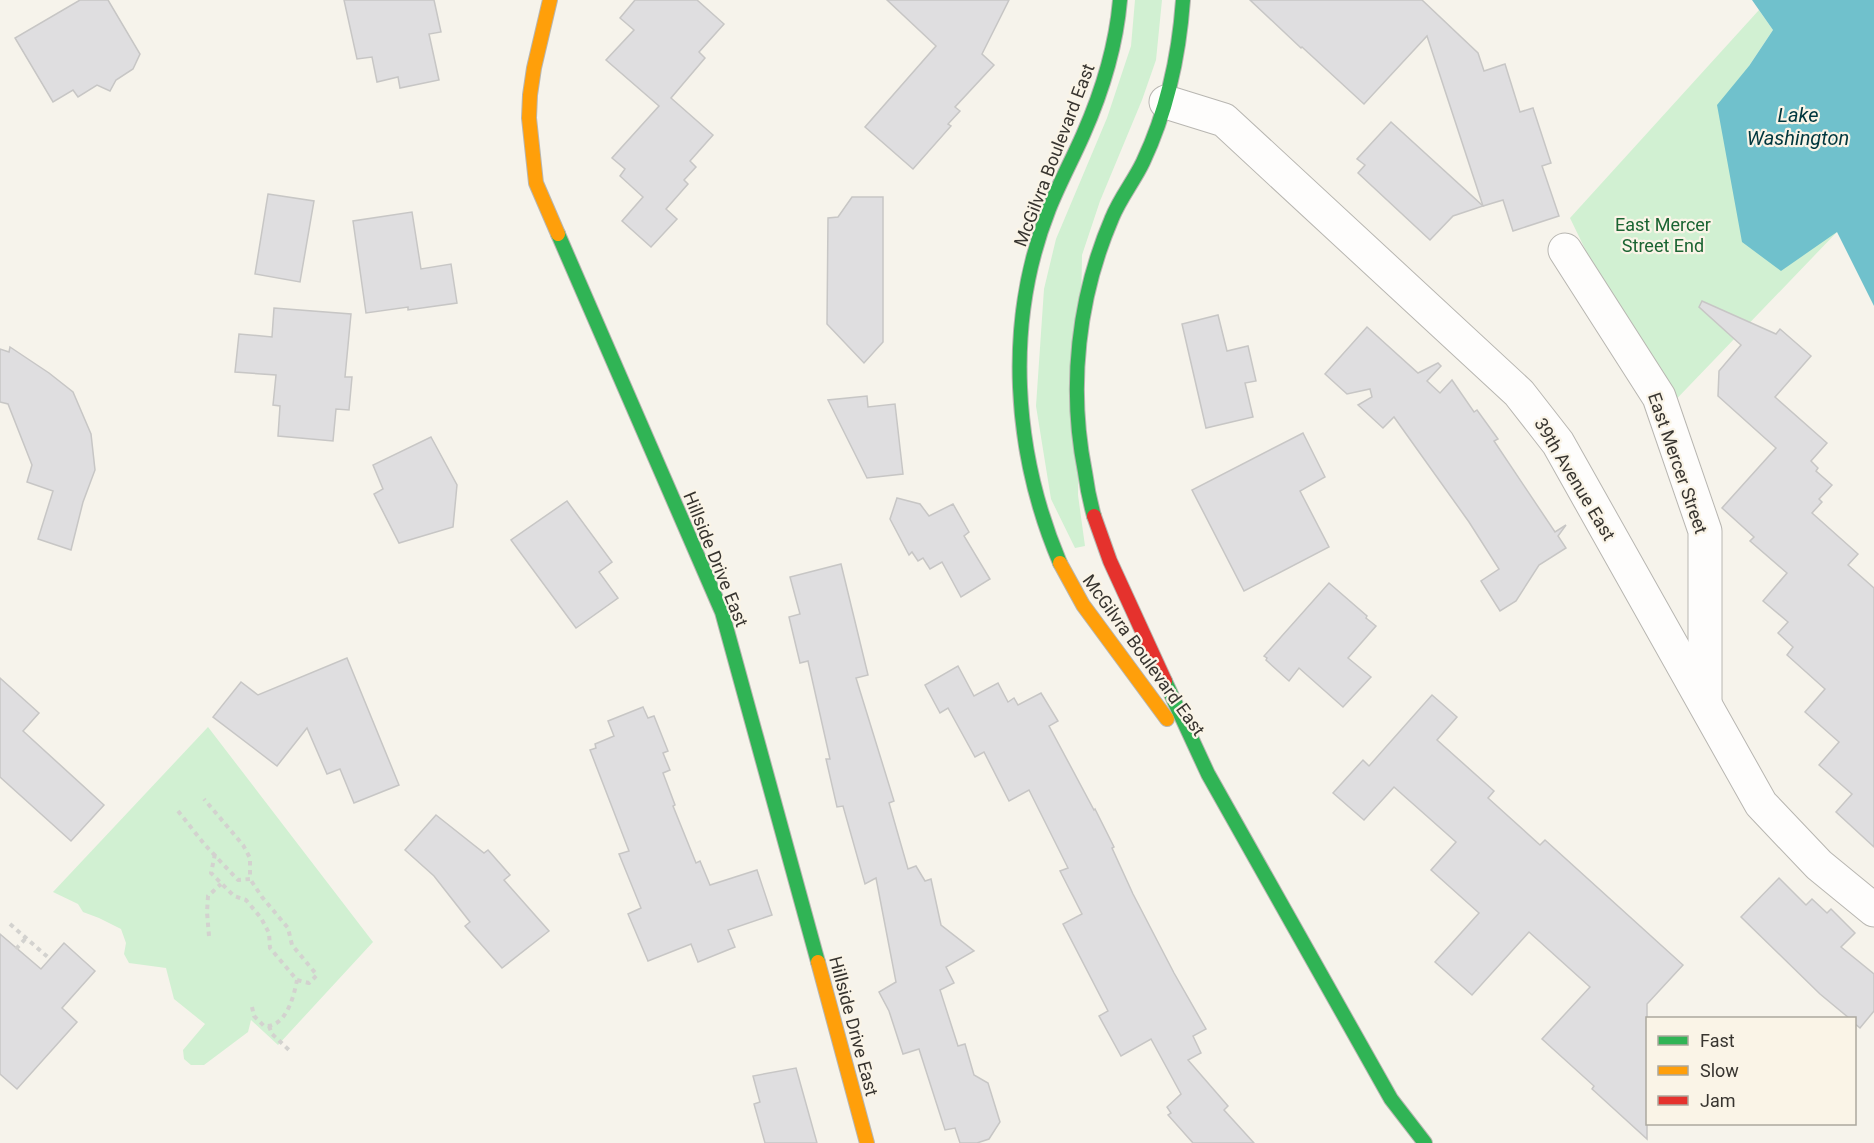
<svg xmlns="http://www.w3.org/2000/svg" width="1874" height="1143" font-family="Roboto,sans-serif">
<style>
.green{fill:#d1f0d2}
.water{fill:#70c1cc}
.building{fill:#dfdee0;stroke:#c7c6c5;stroke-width:1.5}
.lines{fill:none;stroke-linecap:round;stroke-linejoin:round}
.street-casing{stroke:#b8b6b1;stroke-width:35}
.fast-casing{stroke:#b8b6b1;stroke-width:16}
.slow-casing{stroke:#b8b6b1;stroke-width:16}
.jam-casing{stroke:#b8b6b1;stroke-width:16}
.path{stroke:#d3d2cf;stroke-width:4;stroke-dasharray:4.5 4.5;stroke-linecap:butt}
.street{stroke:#fefdfc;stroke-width:33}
.fast{stroke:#30b455;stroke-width:14}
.slow{stroke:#ff9f0a;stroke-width:14}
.jam{stroke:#e5322d;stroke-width:14}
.labels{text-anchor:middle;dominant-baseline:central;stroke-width:4.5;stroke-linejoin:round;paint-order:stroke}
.street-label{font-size:18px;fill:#383530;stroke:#faf4e7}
.park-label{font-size:18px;fill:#1b6432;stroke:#faf4e7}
.water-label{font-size:20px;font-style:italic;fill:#00373e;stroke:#faf4e7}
</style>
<rect width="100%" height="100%" fill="#f6f3eb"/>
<!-- green -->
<g class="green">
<path d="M1135,0H1162L1156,60L1142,100L1100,201L1082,255L1078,495L1085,546L1075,548L1051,499L1036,406L1044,289L1056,239L1107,118L1131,46Z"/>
<path d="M1759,10L1773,30L1749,66L1837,232L1664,412L1570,218Z"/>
<path d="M208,727L373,942L278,1045L251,1020L248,1032L204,1065H191L184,1059L183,1050L205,1024L174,999L166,968L129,963L124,954L126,943L121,929L99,918L83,912L78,904L53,892Z"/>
</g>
<!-- water -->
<path class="water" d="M1752,0H1874V306L1837,232L1781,271L1742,242L1717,105L1749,66L1773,30Z"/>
<!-- building -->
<g class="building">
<path d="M80,0H108L140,54L133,69L116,80L110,91L97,85L78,97L73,90L53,102L15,38Z"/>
<path d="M344,0H434L441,32L429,34L439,80L400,88L398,77L377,82L372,57L357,59Z"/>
<path d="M635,0H697L724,24L699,52L705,58L671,98L713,135L690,161L696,167L684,180L688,184L666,209L677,219L651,247L622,221L643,197L620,176L625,169L612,158L659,106L606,60L634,30L620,18Z"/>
<path d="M887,0H1009L982,54L994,65L955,107L960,111L948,124L951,126L913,169L865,127L936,46Z"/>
<path d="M1250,0H1422L1478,53L1484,71L1505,64L1520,112L1533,108L1551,163L1542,166L1559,216L1513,231L1503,200L1483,206L1427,36L1364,104L1302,47L1301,48Z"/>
<path d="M1391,122L1483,206L1453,216L1430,240L1358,173L1365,165L1357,159Z"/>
<path d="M268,194L314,201L300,282L255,274Z"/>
<path d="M852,197H883V342L864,363L827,324L828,218L838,217Z"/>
<path d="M412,212L421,269L451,264L457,303L408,310V307L366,313L353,221Z"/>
<path d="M1702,301L1776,334L1780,329L1811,356L1775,397L1827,443L1811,461L1818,468L1816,471L1832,485L1819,499L1822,502L1812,513L1858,554L1848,565L1874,588V847L1836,812L1852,794L1819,765L1839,742L1805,712L1825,689L1787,655L1793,647L1778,633L1788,622L1763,601L1787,573L1750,541L1754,537L1722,508L1776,448L1718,396L1719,371L1741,345L1699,307Z"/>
<path d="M274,308L351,314L345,377H352L349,410L336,409L333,441L278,436L280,406L273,405L276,375L235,372L239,334L272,337Z"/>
<path d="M1218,315L1227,351L1248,346L1256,381L1245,383L1253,417L1206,428L1182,324Z"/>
<path d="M1367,327L1418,373L1438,363L1441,366L1427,381L1440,393L1452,380L1474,412L1477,410L1498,439L1494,441L1555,532L1566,525L1558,536L1566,548L1539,565L1516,601L1500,611L1481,581L1499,569L1469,522L1394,417L1383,428L1358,405L1372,397L1370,389L1347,394L1325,374Z"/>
<path d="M10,347L49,373L73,392L91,434L95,470L83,502L71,550L38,539L53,491L27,482L32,465L8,404L0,402V349L9,352Z"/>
<path d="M867,396L868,407L895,404L903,474L867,478L828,400Z"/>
<path d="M1303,433L1325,477L1300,491L1329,547L1244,591L1192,490Z"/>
<path d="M431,437L457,485L453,527L399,543L374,494L383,489L373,465Z"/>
<path d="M897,498L920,504L929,516L953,504L969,532L964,536L990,579L961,597L942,562L930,569L923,558L918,561L912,552L909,555L890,519Z"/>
<path d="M567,501L612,562L599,572L618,598L576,628L511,540Z"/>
<path d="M841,564L868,675L856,678L894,801L889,803L908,869L916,866L925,881L931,879L941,925L974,951L946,967L954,983L940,990L958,1046L965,1044L974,1075L988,1083L1000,1122L989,1139L977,1143H960L955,1128L945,1130L919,1049L903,1054L889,1011L879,992L896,982L876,878L865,884L843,806L837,807L826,759H830L808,661L800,663L789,617L800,614L790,577Z"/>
<path d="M1329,583L1367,616L1366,618L1376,626L1348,658L1371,677L1343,707L1299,668L1289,681L1266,660L1267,658L1264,656Z"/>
<path d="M347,658L399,785L354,803L340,769L327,774L307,728L277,766L213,717L241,682L258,695Z"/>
<path d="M958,666L974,696L998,683L1008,702L1014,698L1018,705L1041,693L1058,721L1049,726L1094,810L1095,809L1114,847L1112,848L1133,894L1174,973L1206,1029L1193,1036L1201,1053L1188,1060L1228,1106L1224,1110L1254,1143H1193L1168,1115L1171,1113L1167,1107L1181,1094L1151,1039L1121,1056L1099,1016L1108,1011L1063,924L1082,914L1060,871L1068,868L1029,790L1009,801L984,752L975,757L948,708L940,713L925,685Z"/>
<path d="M0,678L39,713L23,731L104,805L71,841L0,777Z"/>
<path d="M1432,695L1457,717L1437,740L1494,791L1488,798L1540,845L1545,840L1683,965L1647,1004V1139L1592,1089L1594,1086L1542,1039L1590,987L1529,932L1472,995L1435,962L1479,913L1431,870L1456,842L1394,787L1364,820L1333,793L1363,760L1369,766Z"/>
<path d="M643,707L648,718L654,716L668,751L663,753L670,770L663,773L675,805L673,806L696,863L700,861L710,885L757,870L772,915L728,930L735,947L698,962L691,944L648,961L628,914L641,908L619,854L629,851L590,750L596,748L595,744L614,736L608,721Z"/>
<path d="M436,815L484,853L488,850L510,875L504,880L549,931L502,968L465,926L470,922L434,876L405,850Z"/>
<path d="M1779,878L1806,905L1812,899L1827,913L1831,909L1855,933L1841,947L1874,974V1011L1860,1028L1854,1023V1018H1849L1820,994L1741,917Z"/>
<path d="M0,934L41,969L64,943L95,971L62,1008L77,1022L17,1089L0,1074Z"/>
<path d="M796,1068L817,1143H765L754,1104L760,1102L753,1076Z"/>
</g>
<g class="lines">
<defs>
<g id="street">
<path d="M1166,102L1224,120L1519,393L1558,443L1761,804L1819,865L1874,910"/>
<path d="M1565,250L1659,397L1705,531V700"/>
</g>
<g id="fast">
<path d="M558,234L722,612L818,962"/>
<path d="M1094,516C1090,502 1087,487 1085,472C1068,387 1078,297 1112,218C1120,198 1134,181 1143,162C1167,111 1179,56 1183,0"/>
<path d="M1060,563C1013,452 1004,323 1049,209C1059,184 1072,160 1083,135C1102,92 1116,47 1120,0"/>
<path d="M1165,681L1208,774L1391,1099L1425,1143"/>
</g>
<g id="slow">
<path d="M550,0L534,68L530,95L529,118L536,183L558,234"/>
<path d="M1060,563L1083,605L1167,719"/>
<path d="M818,962L867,1143"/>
</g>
<path id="jam" d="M1094,516L1110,561L1165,681"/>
</defs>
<!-- street casing -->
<use href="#street" class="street-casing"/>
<!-- fast casing -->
<use href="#fast" class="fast-casing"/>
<!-- slow casing -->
<use href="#slow" class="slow-casing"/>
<!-- jam casing -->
<use href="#jam" class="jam-casing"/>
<!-- path -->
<g class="path">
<path d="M178,811L205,845L238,880L250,879V858L243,845L204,799"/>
<path d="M215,854L211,873L234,896L246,900L261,918L269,933L270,948L297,980L309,983L317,975L292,945L288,928L262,897L250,879"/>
<path d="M10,924L50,959"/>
<path d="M209,936L207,912L208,896L221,884"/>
<path d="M16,949L26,938"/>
<path d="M252,1007L254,1016L264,1026C286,1028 294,996 297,980"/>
<path d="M269,1026L272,1034L289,1050"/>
</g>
<!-- street -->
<use href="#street" class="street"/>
<!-- fast -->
<use href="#fast" class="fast"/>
<!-- slow -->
<use href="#slow" class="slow"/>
<!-- jam -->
<use href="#jam" class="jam"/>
</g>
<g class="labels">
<!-- street labels -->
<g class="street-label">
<text transform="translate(1054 155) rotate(-69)">McGilvra Boulevard East</text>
<text transform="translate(1678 463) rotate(71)">East Mercer Street</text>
<text transform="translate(1575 479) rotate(59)">39th Avenue East</text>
<text transform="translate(716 559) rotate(68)">Hillside Drive East</text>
<text transform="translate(1144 655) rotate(54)">McGilvra Boulevard East</text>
<text transform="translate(854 1026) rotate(75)">Hillside Drive East</text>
</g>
<!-- park labels -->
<g class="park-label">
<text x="1663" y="224">East Mercer<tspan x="1663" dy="21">Street End</tspan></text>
</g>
<!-- water labels -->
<g class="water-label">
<text x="1798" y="115">Lake<tspan x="1798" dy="23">Washington</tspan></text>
</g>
</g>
<!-- legend -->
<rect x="1646" y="1017" width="210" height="108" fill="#faf4e7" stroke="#aca89e" stroke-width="1.5"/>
<rect x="1658" y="1036" width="30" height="9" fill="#30b455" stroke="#aca89e" stroke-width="1.5"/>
<text x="1700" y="1047" font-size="18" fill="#383530">Fast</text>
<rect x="1658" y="1066" width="30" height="9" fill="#ff9f0a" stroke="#aca89e" stroke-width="1.5"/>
<text x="1700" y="1077" font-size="18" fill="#383530">Slow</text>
<rect x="1658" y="1096" width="30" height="9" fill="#e5322d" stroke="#aca89e" stroke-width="1.5"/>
<text x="1700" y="1107" font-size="18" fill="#383530">Jam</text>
</svg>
